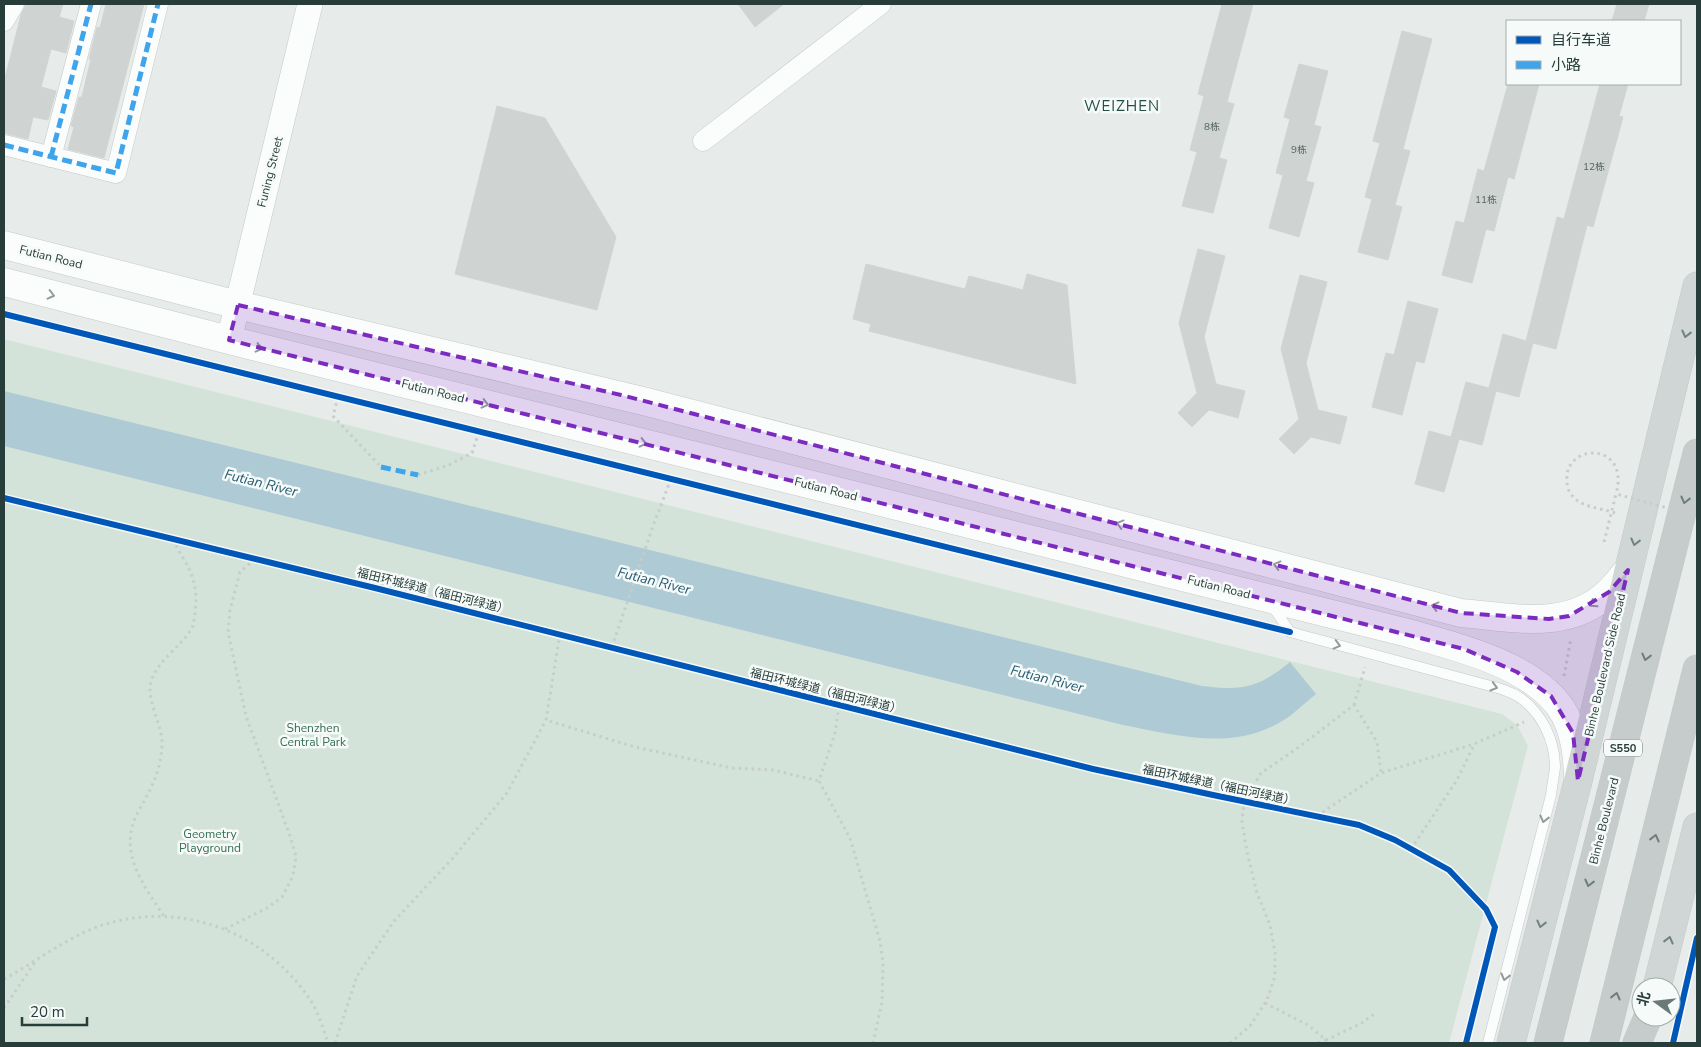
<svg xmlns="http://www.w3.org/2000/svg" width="1701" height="1047" font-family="'Nunito Sans','Noto Sans SC',sans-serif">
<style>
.green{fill:#d3e3da}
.water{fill:#aecad4}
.building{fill:#cfd3d2;stroke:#d0d5d3}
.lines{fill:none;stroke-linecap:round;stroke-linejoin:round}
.service-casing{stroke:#c4c9c7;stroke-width:11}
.minor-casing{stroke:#c4c9c7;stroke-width:21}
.tertiary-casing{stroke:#c4c9c7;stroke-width:26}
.secondary-casing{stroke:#c5cac9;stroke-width:29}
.primary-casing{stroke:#c3cac9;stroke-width:29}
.trunk-casing{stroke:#c3cac9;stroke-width:29}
.path{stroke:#c7cdcc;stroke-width:3;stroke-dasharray:2.5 4;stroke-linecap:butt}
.service{stroke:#fbfcfc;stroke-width:10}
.minor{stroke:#fbfcfc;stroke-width:20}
.tertiary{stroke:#fbfcfc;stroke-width:25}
.secondary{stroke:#fbfcfc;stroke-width:28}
.primary{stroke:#d0d6d5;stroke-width:28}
.trunk{stroke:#c6cccc;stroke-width:28}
.path-bridge{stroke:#c7cdcc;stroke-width:3;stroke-dasharray:2.5 4;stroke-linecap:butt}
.quiet{stroke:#3ea4ec;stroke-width:5;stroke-dasharray:10 5;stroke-linecap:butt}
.cycleway-casing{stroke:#f6faf9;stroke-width:9}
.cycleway{stroke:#0057b8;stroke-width:6}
.oneway{stroke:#919c9b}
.oneway2{stroke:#738280}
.oneway3{stroke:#6f7d7c}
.marked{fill:#7b2cbf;fill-opacity:0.2;stroke:#7b2cbf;stroke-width:4;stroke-dasharray:10 6;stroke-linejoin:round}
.labels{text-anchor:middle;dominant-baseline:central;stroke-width:5;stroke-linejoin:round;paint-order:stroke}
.number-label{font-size:10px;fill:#526361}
.shield{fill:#f6faf9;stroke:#657673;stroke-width:1}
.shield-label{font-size:11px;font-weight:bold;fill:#273d3a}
.street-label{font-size:12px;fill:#273d3a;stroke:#f6faf9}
.park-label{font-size:12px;fill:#367053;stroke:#f6faf9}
.water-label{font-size:14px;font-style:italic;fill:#275d73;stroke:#f6faf9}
.quarter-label{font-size:15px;letter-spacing:1px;fill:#254e49;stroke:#f6faf9}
</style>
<rect width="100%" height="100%" fill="#e7ecea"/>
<!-- green -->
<path class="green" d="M4,339L1502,714L1517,725L1528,746L1449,1043H4Z"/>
<!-- water -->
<path class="water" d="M4,391L1202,686C1244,691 1258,688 1290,662L1316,694C1307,701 1299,709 1290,716C1237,753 1181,736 1123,725L4,446Z"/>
<!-- building -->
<g class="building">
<path d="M26,4H63L59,17L74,21L66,53L51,49L41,87L56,91L48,120L33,117L28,139L4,133V82L21,15Z"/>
<path d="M106,4H144L104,158L68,149L74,127L71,126L79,97H82L91,59H89L97,27L100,28Z"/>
<path d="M738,4H784L755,27Z"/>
<path d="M1222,4H1253L1227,102L1234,104L1219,158L1227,160L1213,213L1182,206L1197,152L1190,150L1204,96L1198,94Z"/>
<path d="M1617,4H1649L1644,21H1612Z"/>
<path d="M1402,31L1432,39L1403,149L1410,151L1395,205L1402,207L1388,260L1358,252L1372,199L1365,197L1380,143L1373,141Z"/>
<path d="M1299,64L1328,71L1314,125L1321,127L1306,181L1314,183L1299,237L1269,228L1283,175L1276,173L1290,119L1284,117Z"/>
<path d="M1508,84H1539L1514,179L1508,177L1494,231L1486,229L1472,283L1442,275L1456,221L1464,223L1478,169L1484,171Z"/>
<path d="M1600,84H1628L1619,116L1623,117L1593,227L1587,225L1556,349L1533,343L1519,397L1496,391L1482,445L1459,439L1444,492L1415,484L1429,431L1451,437L1466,382L1489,388L1503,334L1526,341L1557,217L1564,219Z"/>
<path d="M497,106L545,118L616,237L597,310L455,274Z"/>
<path d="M1198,249L1225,256L1204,337L1216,384L1245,391L1238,418L1209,410L1192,427L1178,413L1197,393L1179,323Z"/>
<path d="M866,264L965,289L969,276L1023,290L1027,274L1067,285L1076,384L869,331L871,324L853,319Z"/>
<path d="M1300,275L1327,282L1306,363L1318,410L1347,417L1340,444L1311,437L1294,454L1279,439L1299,419L1281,349Z"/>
<path d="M1408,301L1438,309L1424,363L1416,361L1402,415L1372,407L1386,353L1394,355Z"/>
</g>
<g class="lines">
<defs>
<path id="service" d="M1271,604L1290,632L1483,684C1495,687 1509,690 1519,697C1542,713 1555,740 1555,768C1554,776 1552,786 1551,795L1488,1043"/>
<g id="minor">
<path d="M4,21L14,4"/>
<path d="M703,141L881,4"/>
<path d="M4,145L116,173L158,4"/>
<path d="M51,157L91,4"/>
</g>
<path id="tertiary" d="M229,340L310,4"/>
<g id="secondary">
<path d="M4,245L238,305L643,401L1461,613C1512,617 1569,632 1610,591C1616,585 1622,577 1628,570"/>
<path d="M4,282L229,340L1408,633C1457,647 1539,666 1565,715C1575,735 1577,754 1578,775"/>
</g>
<g id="primary">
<path d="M1657,987L1697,827"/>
<path d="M1511,1043L1578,781L1697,286"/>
</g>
<g id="trunk">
<path d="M1548,1043L1697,453"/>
<path d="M1604,1043L1697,669"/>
<path d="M1637,1043L1648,1017"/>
</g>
</defs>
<!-- service casing -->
<use href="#service" class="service-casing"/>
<!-- minor casing -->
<use href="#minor" class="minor-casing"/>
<!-- tertiary casing -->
<use href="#tertiary" class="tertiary-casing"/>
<!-- secondary casing -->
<use href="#secondary" class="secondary-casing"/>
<!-- primary casing -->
<use href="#primary" class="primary-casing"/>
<!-- trunk casing -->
<use href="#trunk" class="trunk-casing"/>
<!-- path -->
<g class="path">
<path d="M338,397L333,416L381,467"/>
<path d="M418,475L449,465L472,453L479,432"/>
<path d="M1615,513C1604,509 1589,508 1578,501C1572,497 1567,490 1567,482C1563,442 1631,441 1616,494"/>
<path d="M153,534C159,537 169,539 174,543C177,546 179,552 182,556C194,575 198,591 195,613C194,618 194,624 192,628C181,647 160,658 152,679C144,698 163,724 162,745C161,771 150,791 138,812C117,851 143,885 164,916"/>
<path d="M560,634L546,720L635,747L732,768L773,770L819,781"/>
<path d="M612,647L653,526L671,479"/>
<path d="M1564,676L1571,638"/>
<path d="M1354,705L1365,667"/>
<path d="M839,706L835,733L819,781L850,838L880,941L883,963L882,1002L873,1043"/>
<path d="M1317,816L1381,773L1474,744L1524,722"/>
<path d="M1411,849L1457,780L1474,745"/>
<path d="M225,929L267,908L282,897L293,876L296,856L290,836L246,716L228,632L230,610L240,572L255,559"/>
<path d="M4,979C34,963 62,941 94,928C174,898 261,928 309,998C318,1011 323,1028 328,1043"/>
<path d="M1265,1003L1308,1025L1326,1040L1362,1023L1374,1014"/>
<path d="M4,1008L35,962"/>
<path d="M335,1043L357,976L394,921L452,859L507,793L546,720"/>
<path d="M1230,1043L1250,1026L1267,1000L1275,976V953L1270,925L1257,893L1247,852L1242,822L1244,802L1261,773L1295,750L1354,705L1377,742L1381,773"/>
<path d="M1318,1043L1326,1040L1329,1043"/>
</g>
<!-- service -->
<use href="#service" class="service"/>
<!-- minor -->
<use href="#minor" class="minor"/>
<!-- tertiary -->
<use href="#tertiary" class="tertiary"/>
<!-- secondary -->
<use href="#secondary" class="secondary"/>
<!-- primary -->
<use href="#primary" class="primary"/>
<!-- trunk -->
<use href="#trunk" class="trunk"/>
<!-- path-bridge -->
<path class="path-bridge" d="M1604,542L1616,494L1697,516"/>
<!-- quiet -->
<g class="quiet">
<path d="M4,145L116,173L158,4"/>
<path d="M51,157L91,4"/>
<path d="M381,467L418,475"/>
</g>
<defs>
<g id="cycleway">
<path d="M4,314L1290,632"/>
<path d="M4,498L375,588L1093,769L1213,795L1359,825L1395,840L1449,870L1486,909L1495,927L1466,1043"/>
<path d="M1673,1043L1697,938"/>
</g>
</defs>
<!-- cycleway casing -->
<use href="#cycleway" class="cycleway-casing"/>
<!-- cycleway -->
<use href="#cycleway" class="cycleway"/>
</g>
<!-- one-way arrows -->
<defs><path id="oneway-chevron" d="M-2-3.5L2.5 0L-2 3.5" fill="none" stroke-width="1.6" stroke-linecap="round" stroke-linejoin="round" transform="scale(1.25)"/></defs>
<g class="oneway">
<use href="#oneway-chevron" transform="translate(51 295) rotate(14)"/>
<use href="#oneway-chevron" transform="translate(259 348) rotate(14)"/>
<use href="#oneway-chevron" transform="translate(485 404) rotate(14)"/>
<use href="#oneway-chevron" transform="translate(643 443) rotate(14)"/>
<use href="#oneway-chevron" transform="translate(1120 524) rotate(-165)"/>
<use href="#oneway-chevron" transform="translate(1277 565) rotate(-165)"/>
<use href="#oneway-chevron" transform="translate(1593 604) rotate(147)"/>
<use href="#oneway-chevron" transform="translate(1435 606) rotate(-165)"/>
<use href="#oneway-chevron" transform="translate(1337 645) rotate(15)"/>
<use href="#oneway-chevron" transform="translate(1494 687) rotate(16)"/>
<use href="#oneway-chevron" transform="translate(1544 819) rotate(104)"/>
<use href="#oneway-chevron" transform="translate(1505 977) rotate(104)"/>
</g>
<g class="oneway2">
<use href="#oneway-chevron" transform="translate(1686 334) rotate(104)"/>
<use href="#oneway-chevron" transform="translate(1635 542) rotate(104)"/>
<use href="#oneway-chevron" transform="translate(1541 924) rotate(104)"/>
<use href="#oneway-chevron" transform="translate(1669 940) rotate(-76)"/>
</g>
<g class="oneway3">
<use href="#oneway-chevron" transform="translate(1685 500) rotate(104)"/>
<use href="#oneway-chevron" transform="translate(1646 657) rotate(104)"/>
<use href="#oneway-chevron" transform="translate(1655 838) rotate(-76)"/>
<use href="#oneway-chevron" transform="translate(1589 883) rotate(104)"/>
<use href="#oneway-chevron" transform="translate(1616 996) rotate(-76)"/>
</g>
<!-- marked area -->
<path class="marked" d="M238,305L621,395L1461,613L1549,619L1569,616L1609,592L1628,570L1578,781L1573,733L1551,696L1517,672L1464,649L229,340Z"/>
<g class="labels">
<!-- number labels -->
<g class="number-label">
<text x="1212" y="127">8栋</text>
<text x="1299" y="150">9栋</text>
<text x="1594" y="167">12栋</text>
<text x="1486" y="200">11栋</text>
</g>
<!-- shield labels -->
<rect class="shield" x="1604" y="739.5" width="38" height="17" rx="4"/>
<g class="shield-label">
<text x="1623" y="748">S550</text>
</g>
<!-- street labels -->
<g class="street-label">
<text transform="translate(270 172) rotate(-76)">Funing Street</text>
<text transform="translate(51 257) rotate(14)">Futian Road</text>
<text transform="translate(433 391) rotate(14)">Futian Road</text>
<text transform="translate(826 489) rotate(14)">Futian Road</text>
<text transform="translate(1219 587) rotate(14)">Futian Road</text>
<text transform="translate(433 591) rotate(14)">福田环城绿道（福田河绿道）</text>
<text transform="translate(1605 665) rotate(-77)">Binhe Boulevard Side Road</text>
<text transform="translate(826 691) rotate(14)">福田环城绿道（福田河绿道）</text>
<text transform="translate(1219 785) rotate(12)">福田环城绿道（福田河绿道）</text>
<text transform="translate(1604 821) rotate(-76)">Binhe Boulevard</text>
</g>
<!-- park labels -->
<g class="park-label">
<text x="313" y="728">Shenzhen<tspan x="313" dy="14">Central Park</tspan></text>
<text x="210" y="834">Geometry<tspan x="210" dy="14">Playground</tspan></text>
</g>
<!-- water labels -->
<g class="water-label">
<text transform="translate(261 483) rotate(14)">Futian River</text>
<text transform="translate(654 581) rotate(14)">Futian River</text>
<text transform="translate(1047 679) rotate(14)">Futian River</text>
</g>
<!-- quarter labels -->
<g class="quarter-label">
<text x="1122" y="106">WEIZHEN</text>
</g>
</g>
<!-- border -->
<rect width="1701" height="1047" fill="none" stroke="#273d3a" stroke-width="10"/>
<!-- legend -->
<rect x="1506" y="20" width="175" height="65" fill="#f6faf9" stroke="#a3aead"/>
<rect x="1516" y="36" width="25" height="8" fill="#0057b8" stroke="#a3aead"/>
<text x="1551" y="45" font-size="15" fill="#273d3a">自行车道</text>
<rect x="1516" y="61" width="25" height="8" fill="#3ea4ec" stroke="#a3aead"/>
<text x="1551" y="70" font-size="15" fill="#273d3a">小路</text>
<!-- north arrow -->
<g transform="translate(1656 1002) rotate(285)"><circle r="24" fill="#f6faf9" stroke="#a3aead"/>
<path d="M0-4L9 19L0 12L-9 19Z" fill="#6a7a78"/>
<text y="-8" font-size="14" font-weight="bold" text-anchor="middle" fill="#273d3a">北</text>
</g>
<!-- scale -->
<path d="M22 1017v8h65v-8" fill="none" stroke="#273d3a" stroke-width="2.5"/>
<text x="30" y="1017" font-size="15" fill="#273d3a" stroke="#f6faf9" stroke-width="4" paint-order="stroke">20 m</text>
</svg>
